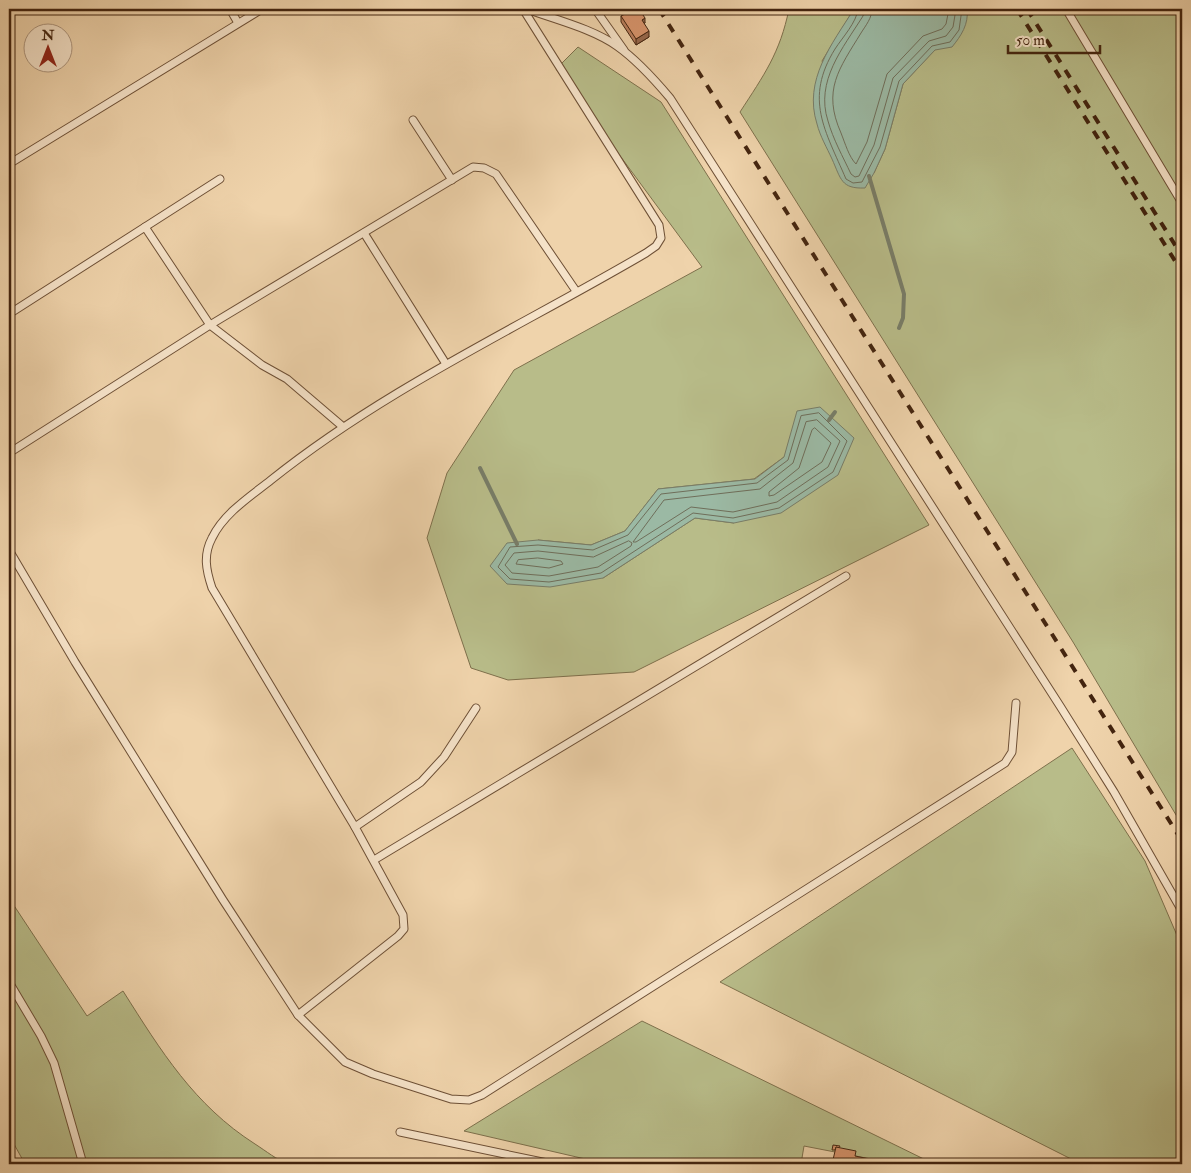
<svg xmlns="http://www.w3.org/2000/svg" width="1191" height="1173" font-family="'IM FELL Double Pica',serif">
<style>
.green{fill:#b8bc89;stroke:#7e704c;fill-rule:evenodd}
.water{fill:#9bb9a4;stroke:#787d68}
.lines{fill:none;stroke-linecap:round;stroke-linejoin:round}
.shore{stroke:#6f6e5a;stroke-width:1}
.stream{stroke:#787d68;stroke-width:4}
.service-casing{stroke:#6e5036;stroke-width:9}
.service{stroke:#f5e2c8;stroke-width:7}
.rail{stroke:#43240f;stroke-width:4;stroke-dasharray:9 9;stroke-linecap:butt}
.wall{fill:#b97e5c;stroke:#43240f}
.shaded-wall{fill:#96674b;stroke:#43240f}
.building{fill:#d7936b;stroke:#43240f}
</style>
<rect width="100%" height="100%" fill="#efd3ab"/>
<filter id="stains"><feTurbulence type="fractalNoise" baseFrequency=".004" numOctaves="4"/><feColorMatrix values="0 0 0 0 .2 0 0 0 0 .09 0 0 0 0 .02 0 0 0 .5 -.17"/></filter>
<radialGradient id="worn" r=".72"><stop offset=".6" stop-color="#630" stop-opacity="0"/><stop offset="1" stop-color="#630" stop-opacity=".3"/></radialGradient>
<!-- green -->
<g class="green">
<path d="M789,9H854L822,61L874,173L885,149L903,84L968,14L967,9H1182V825L1073,642L740,112C764,75 780,53 789,9Z"/>
<path d="M578,47L661,102L929,525L634,672L508,680L471,668L427,538L447,473L514,370L702,267L556,69ZM784,457L734,523L695,518L603,578L538,540L591,545L625,531L658,489L754,479Z"/>
<path d="M1072,748L1145,861L1182,947V1164H1081L720,982Z"/>
<path d="M9,898L87,1016L123,991C161,1051 194,1105 255,1144C266,1151 277,1160 288,1164H25L9,1135Z"/>
<path d="M642,1021L934,1164H897L804,1146L801,1164H607L464,1131Z"/>
</g>
<!-- water -->
<g class="water">
<path d="M854,9H967C969,24 961,36 952,47L935,50L903,84L885,149L874,173L865,188C841,189 841,179 832,159C827,148 820,136 817,124C803,80 832,44 854,9Z"/>
<path d="M820,407L854,438L838,475L781,513L734,523L695,518L603,578L550,587L507,584L490,566L507,543L538,540L591,545L625,531L658,489L755,479L784,457L797,411Z"/>
</g>
<g class="lines">
<!-- shore -->
<g class="shore">
<path d="M858,9C857,22 842,38 835,49C804,99 825,130 846,179L853,183L862,182L880,147L899,81L932,46L950,42L959,30L962,9"/>
<path d="M865,9L863,16C843,48 815,81 828,121C833,139 843,157 851,174L855,177L859,176L874,145L893,78L929,41L946,36L953,27L956,9"/>
<path d="M872,9C872,18 866,25 861,33C839,69 822,90 841,133C845,143 849,157 856,164L867,142L887,74L923,36L942,29L946,24L949,9"/>
<path d="M819,413L847,441L833,472L779,508L733,518L693,513L601,573L549,582L510,579L498,567L510,547L538,545L593,550L628,535L661,494L757,483L788,460L801,416Z"/>
<path d="M817,420L840,441L828,467L777,502L733,512L691,507L636,542H633L664,500L760,489L793,463L806,422Z"/>
<path d="M815,428L831,443L822,462L774,495L769,496V492L799,468L812,430Z"/>
<path d="M629,541L632,543L631,546L598,567L549,576L512,573L505,565L514,553L538,551L593,557Z"/>
<path d="M538,558L561,561L563,564L549,568L516,564L518,560Z"/>
</g>
<!-- stream -->
<g class="stream">
<path d="M869,176L904,294L903,318L899,328"/>
<path d="M829,420L835,412"/>
<path d="M480,468L517,544"/>
</g>
<defs>
<g id="service">
<path d="M230,9L238,23"/>
<path d="M527,9C556,20 591,28 617,46C637,60 654,79 670,98L1060,706L1114,792L1182,911"/>
<path d="M595,9L624,50"/>
<path d="M1066,9L1182,203"/>
<path d="M413,120L452,180"/>
<path d="M9,164L262,9"/>
<path d="M145,227L220,179"/>
<path d="M364,233L446,364"/>
<path d="M9,314L145,227L210,325L262,365L287,379L342,426"/>
<path d="M9,453L210,325L473,167L484,168L496,174L576,291"/>
<path d="M9,550L75,662L223,900L298,1015L345,1062L373,1074L451,1099L469,1100L482,1095L1005,763L1012,752L1016,703"/>
<path d="M355,827L421,782L444,757L476,708"/>
<path d="M374,860L846,576"/>
<path d="M9,982L41,1036L54,1063L83,1164"/>
<path d="M298,1015L398,936L404,929L403,915L355,827L212,588C206,570 203,555 212,538C224,513 251,496 271,480C386,388 520,327 646,253L656,246L661,238L659,225L523,9"/>
<path d="M400,1132L552,1164"/>
</g>
</defs>
<!-- service casing -->
<use href="#service" class="service-casing"/>
<!-- service -->
<use href="#service" class="service"/>
<!-- rail -->
<g class="rail">
<path d="M659,9L1182,841"/>
<path d="M1017,9L1182,272"/>
<path d="M1027,9L1182,256"/>
</g>
</g>
<!-- wall -->
<path class="wall" d="M619,9H639L645,23L644,24L649,37L636,45L621,22V16H623Z"/>
<!-- shaded-wall -->
<g class="shaded-wall">
<path d="M645,18V23L642,25V20Z"/>
<path d="M649,31V37L636,45V39Z"/>
</g>
<!-- building -->
<g class="building">
<path d="M622,9H639L645,18L642,20L649,31L636,39L621,16L625,14Z"/>
<path d="M833,1145L840,1146L839,1148L836,1147L835,1150H832Z"/>
<path d="M836,1147L856,1151L855,1156L874,1160L873,1164H832Z"/>
</g>
<!-- margin -->
<rect width="1191" height="1173" fill="none" stroke="#efd3ab" stroke-width="30"/>
<rect x="10" y="10" width="1171" height="1153" fill="none" stroke="#43240f" stroke-width="2.5"/>
<rect x="15" y="15" width="1161" height="1143" fill="none" stroke="#43240f"/>
<!-- north arrow -->
<g transform="translate(48 48)"><circle r="24" fill="#f5e2c8" stroke="#ae967e"/>
<path d="M0-4L9 19L0 12L-9 19Z" fill="#8f2418"/>
<text y="-8" font-size="14" font-weight="bold" text-anchor="middle" fill="#43240f">N</text>
</g>
<!-- scale -->
<path d="M1008 45v8h92v-8" fill="none" stroke="#43240f" stroke-width="2.5"/>
<text x="1016" y="45" font-size="15" fill="#43240f" stroke="#f5e2c8" stroke-width="4" paint-order="stroke">50 m</text>
<rect width="100%" height="100%" filter="url(#stains)"/>
<rect width="100%" height="100%" fill="url(#worn)"/>
</svg>
